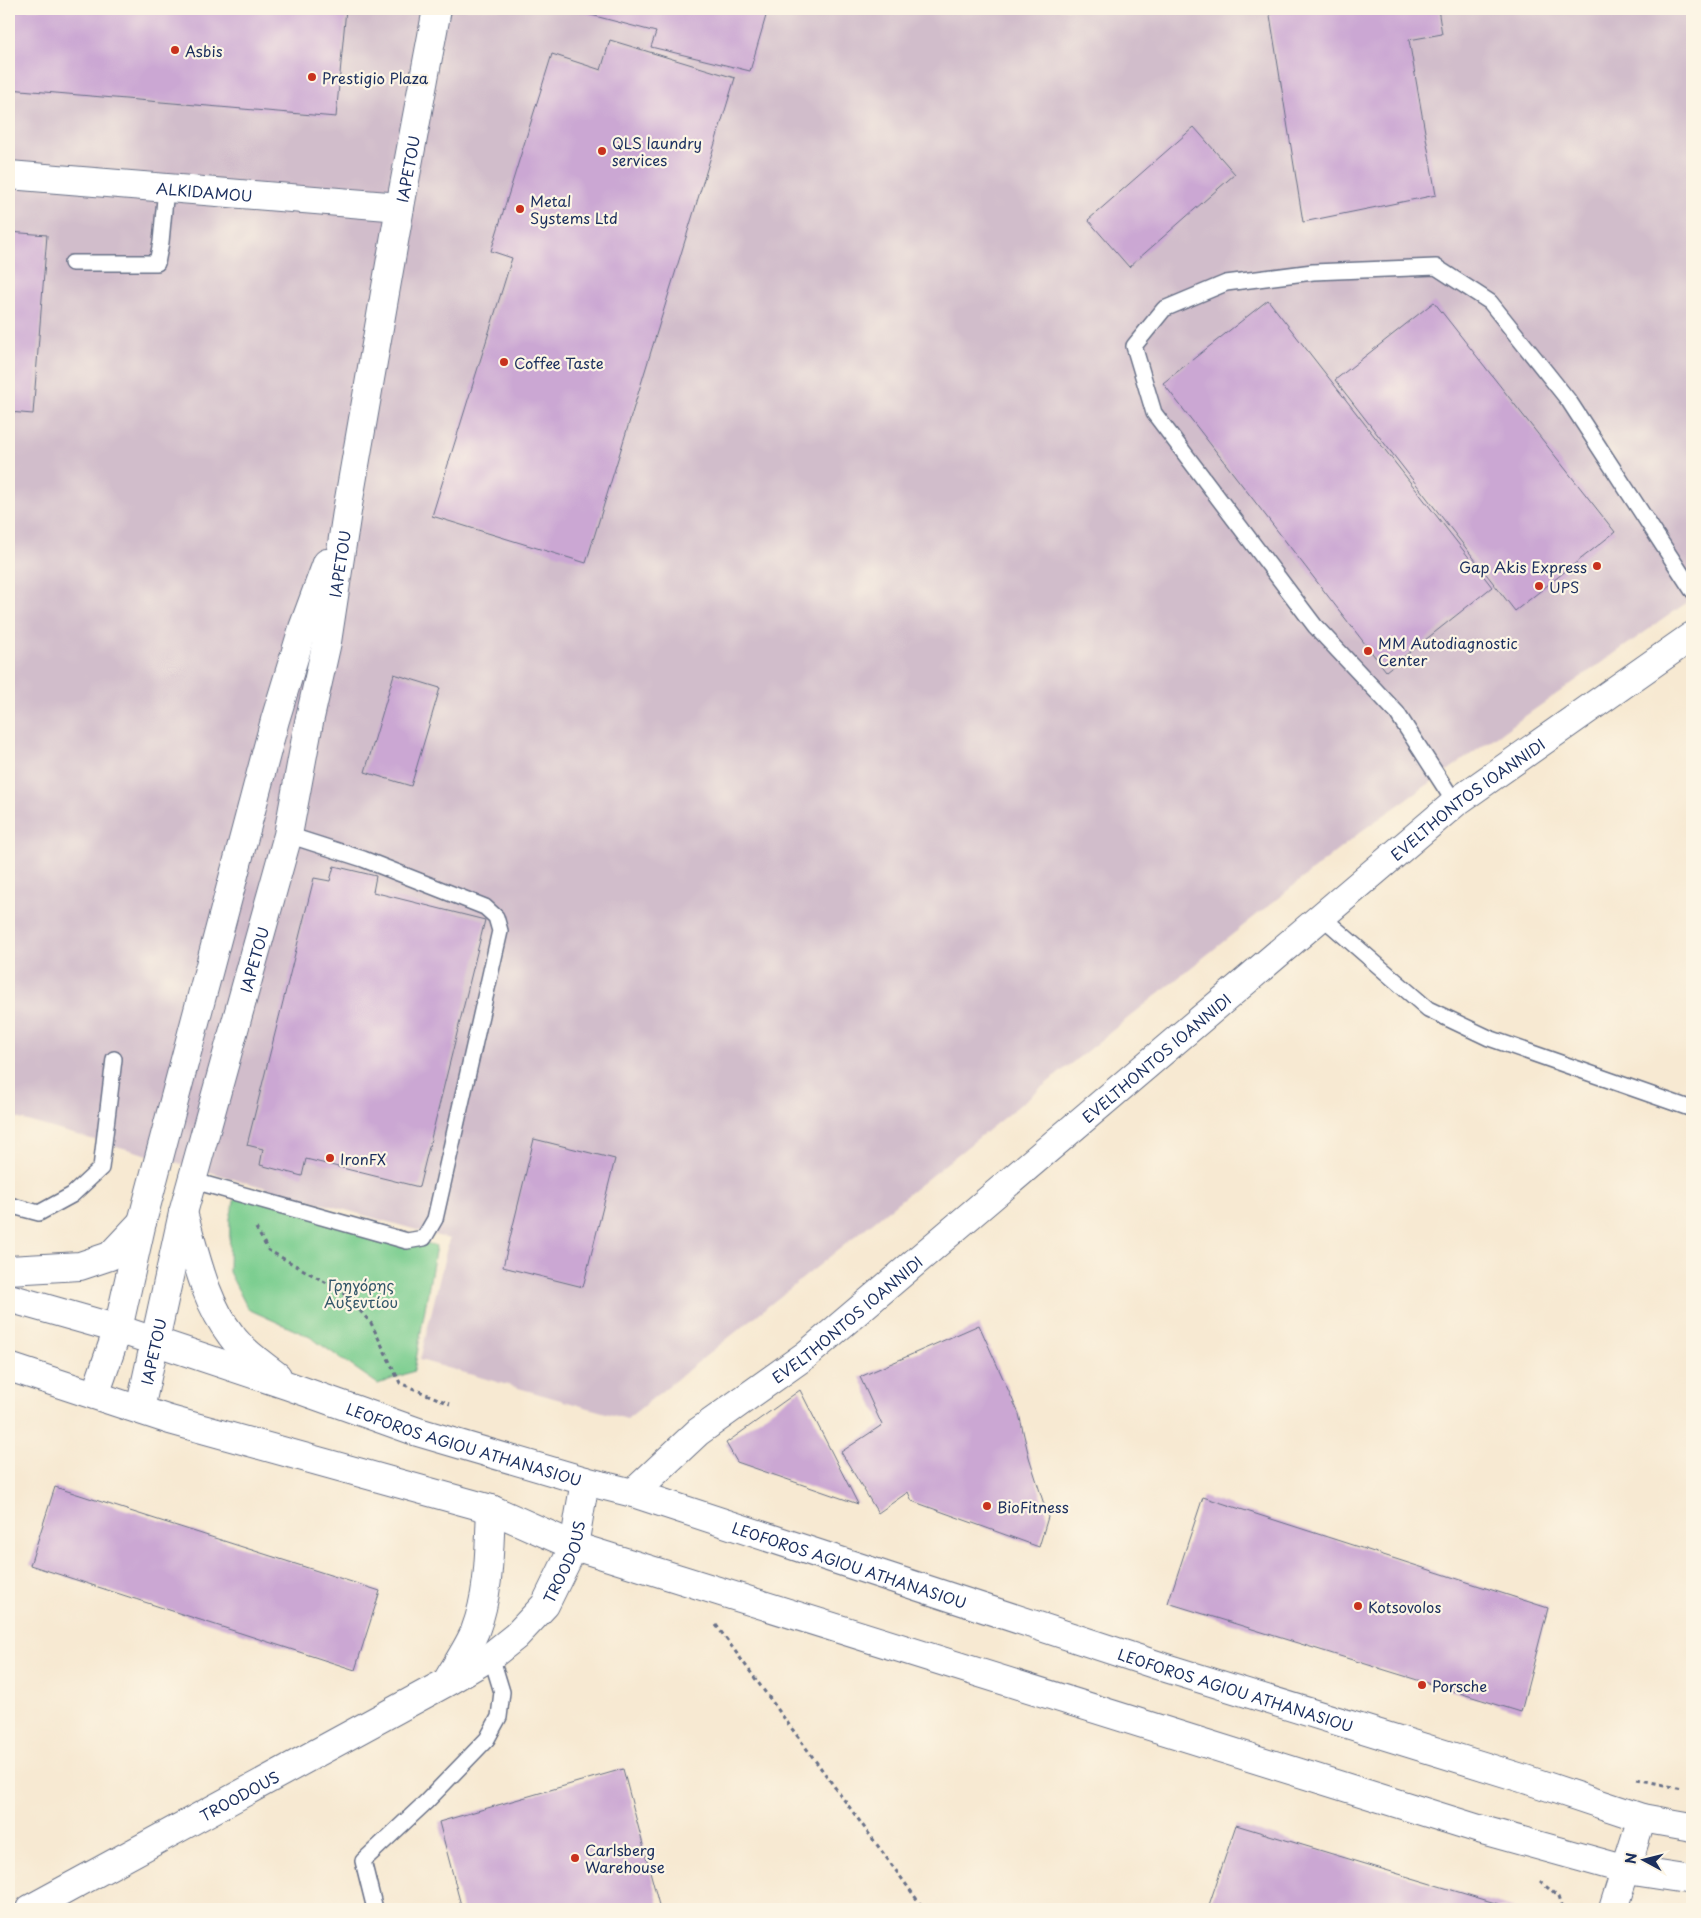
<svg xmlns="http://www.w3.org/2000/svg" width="1701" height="1918" font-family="'Playpen Sans',sans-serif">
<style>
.industrial{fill:#d1bdcb}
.green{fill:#7cce90;stroke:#4c7e77}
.building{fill:#cba7d3}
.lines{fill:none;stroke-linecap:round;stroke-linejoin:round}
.lane-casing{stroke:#687087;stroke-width:18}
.street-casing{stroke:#687087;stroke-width:30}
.secondary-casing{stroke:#687087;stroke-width:30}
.path{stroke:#687087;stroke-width:3;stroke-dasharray:4 4;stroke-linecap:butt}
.lane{stroke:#fff;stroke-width:15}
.street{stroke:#fff;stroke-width:28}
.secondary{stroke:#fff;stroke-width:28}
.poi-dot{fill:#c8321e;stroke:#fcf5e5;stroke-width:2}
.labels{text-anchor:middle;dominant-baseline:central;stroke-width:4.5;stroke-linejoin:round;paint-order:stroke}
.poi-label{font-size:15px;fill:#1b2f5e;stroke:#fcf5e5;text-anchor:start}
.street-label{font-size:15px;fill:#1b2f5e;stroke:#fcf5e5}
.park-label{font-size:15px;fill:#33576a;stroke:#fcf5e5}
</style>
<rect width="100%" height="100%" fill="#fcf5e5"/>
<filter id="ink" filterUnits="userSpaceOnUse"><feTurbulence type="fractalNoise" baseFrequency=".02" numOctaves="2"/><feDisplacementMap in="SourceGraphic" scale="10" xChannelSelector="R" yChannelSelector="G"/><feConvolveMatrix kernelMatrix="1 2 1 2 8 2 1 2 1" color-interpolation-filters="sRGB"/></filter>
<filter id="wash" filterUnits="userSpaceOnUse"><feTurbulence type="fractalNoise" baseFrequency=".0096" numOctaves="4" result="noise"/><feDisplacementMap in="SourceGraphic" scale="20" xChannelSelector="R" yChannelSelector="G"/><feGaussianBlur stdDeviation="1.12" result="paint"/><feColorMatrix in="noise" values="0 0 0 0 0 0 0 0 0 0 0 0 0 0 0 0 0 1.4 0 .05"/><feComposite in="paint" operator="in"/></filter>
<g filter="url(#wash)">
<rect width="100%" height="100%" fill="#f7e9d2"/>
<!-- industrial -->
<path class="industrial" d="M9,9H1692V599L1363,830L627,1419L420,1360L449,1239L9,1116Z"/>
<!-- green -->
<path class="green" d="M238,1186L436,1246L414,1371L378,1384L310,1337L248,1309L229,1272L230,1218Z"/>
<g id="blocks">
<!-- building -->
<g class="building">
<path d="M9,9H346L336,117L9,89Z"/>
<path d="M568,9H768L750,71L651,47L656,32Z"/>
<path d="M1269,9H1438L1442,34L1409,40L1436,195L1303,222Z"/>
<path d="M610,40L735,78L586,563L432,516L512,258L491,251L552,54L601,70Z"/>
<path d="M1194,127L1235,174L1129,267L1088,220Z"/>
<path d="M9,232L47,235L33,414L9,412Z"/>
<path d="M1268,300L1492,587L1386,671L1163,383Z"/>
<path d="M1434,302L1615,532L1515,611L1335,380Z"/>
<path d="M394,674L440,688L411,786L365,772Z"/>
<path d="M334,866L376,876L373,892L485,920L419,1187L306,1159L302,1176L260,1165L263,1149L247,1145L314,878L330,881Z"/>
<path d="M534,1139L615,1159L583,1287L503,1267Z"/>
<path d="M979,1325L1019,1414L1029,1457L1048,1517L1039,1547L912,1501L908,1492L878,1513L841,1452L882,1425L860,1377Z"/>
<path d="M800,1390L858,1504L737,1462L726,1443Z"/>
<path d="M55,1487L380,1591L355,1670L30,1565Z"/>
<path d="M1203,1497L1548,1608L1521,1712L1168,1603Z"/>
<path d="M623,1769L660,1909H462L439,1822Z"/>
<path d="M1236,1825L1515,1909H1213L1208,1908Z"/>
</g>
</g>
</g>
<g filter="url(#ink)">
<use href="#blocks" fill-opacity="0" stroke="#687087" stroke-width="1"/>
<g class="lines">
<defs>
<g id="lane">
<path d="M72,263H157L161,242L166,188"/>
<path d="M1455,803L1397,713L1315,626L1154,413L1134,346L1164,309L1226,283L1313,272L1436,267L1490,302L1569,401L1692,590"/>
<path d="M1321,916L1428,1009L1489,1038L1692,1109"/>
<path d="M194,1181L407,1241L424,1238L435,1219L500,931L496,917L485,907L363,859L288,835"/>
<path d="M9,1205L39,1213L72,1195L101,1168L114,1059"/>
<path d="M375,1909L363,1861L426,1802L487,1739L499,1717L502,1692L491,1656"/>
</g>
<g id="street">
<path id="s1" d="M9,175L400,207"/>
<path d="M95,1395L118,1329L142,1222L275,720L303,628L327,563"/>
<path id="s2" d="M140,1409L183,1213L288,835L309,722L327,642L348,505L400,207L437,9"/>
<path id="s3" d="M633,1493L698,1432L806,1355L1455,803L1692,636"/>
<path d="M447,1681C456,1665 468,1648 475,1631C490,1592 489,1550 491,1509"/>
<path id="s4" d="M30,1909L447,1682L491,1656L516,1636L545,1605L574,1546L585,1481"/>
<path d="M1613,1909L1642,1818"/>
</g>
<g id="secondary">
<path d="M183,1213C196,1255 204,1300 231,1335C242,1351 262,1364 277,1376"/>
<path d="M9,1270L80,1266L110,1256L142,1222"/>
<path id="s5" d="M9,1298L118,1329L289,1386L418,1432L585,1481L633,1493L1166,1668L1525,1779L1642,1818L1692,1827"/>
<path d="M9,1367L170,1420L491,1509L574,1546L1479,1829L1627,1870L1692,1880"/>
</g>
</defs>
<!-- lane casing -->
<use href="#lane" class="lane-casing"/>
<!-- street casing -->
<use href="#street" class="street-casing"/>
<!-- secondary casing -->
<use href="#secondary" class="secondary-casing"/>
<!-- path -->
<g class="path">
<path d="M256,1228L268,1250L343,1292L371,1323L400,1383L450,1404"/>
<path d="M716,1625L924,1909"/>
<path d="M1637,1779L1682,1789"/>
<path d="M1540,1881L1558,1897L1562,1909"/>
</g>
<!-- lane -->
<use href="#lane" class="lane"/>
<!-- street -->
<use href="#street" class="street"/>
<!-- secondary -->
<use href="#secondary" class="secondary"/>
</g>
</g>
<!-- markers -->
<g class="poi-dot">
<circle cx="175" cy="50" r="5"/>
<circle cx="312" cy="77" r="5"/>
<circle cx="602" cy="151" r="5"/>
<circle cx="520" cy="209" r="5"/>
<circle cx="504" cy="362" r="5"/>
<circle cx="1597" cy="566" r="5"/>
<circle cx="1539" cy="586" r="5"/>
<circle cx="1368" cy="651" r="5"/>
<circle cx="330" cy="1158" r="5"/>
<circle cx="987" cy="1506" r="5"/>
<circle cx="1358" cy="1606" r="5"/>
<circle cx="1422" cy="1685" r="5"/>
<circle cx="575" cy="1858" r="5"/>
</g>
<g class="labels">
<!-- poi labels -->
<g class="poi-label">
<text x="185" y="50">Asbis</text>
<text x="322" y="77">Prestigio Plaza</text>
<text x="612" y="142">QLS laundry<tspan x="612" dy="17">services</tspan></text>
<text x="530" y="200">Metal<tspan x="530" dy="17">Systems Ltd</tspan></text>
<text x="514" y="362">Coffee Taste</text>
<text x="1587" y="566" text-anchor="end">Gap Akis Express</text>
<text x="1549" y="586">UPS</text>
<text x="1378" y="642">MM Autodiagnostic<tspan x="1378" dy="17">Center</tspan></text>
<text x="340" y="1158">IronFX</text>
<text x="997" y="1506">BioFitness</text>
<text x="1368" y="1606">Kotsovolos</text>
<text x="1432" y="1685">Porsche</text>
<text x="585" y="1849">Carlsberg<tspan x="585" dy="17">Warehouse</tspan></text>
</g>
<!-- street labels -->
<g class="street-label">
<text stroke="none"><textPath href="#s2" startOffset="1270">IAPETOU</textPath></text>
<text stroke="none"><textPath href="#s1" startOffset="196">ALKIDAMOU</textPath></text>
<text stroke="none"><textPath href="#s2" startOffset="869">IAPETOU</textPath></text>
<text stroke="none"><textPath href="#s3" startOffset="1086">EVELTHONTOS IOANNIDI</textPath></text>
<text stroke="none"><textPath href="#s2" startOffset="464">IAPETOU</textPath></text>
<text stroke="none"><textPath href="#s3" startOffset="681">EVELTHONTOS IOANNIDI</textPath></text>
<text stroke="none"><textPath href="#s3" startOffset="276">EVELTHONTOS IOANNIDI</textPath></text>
<text stroke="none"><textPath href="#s2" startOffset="59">IAPETOU</textPath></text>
<text stroke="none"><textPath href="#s5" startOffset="478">LEOFOROS AGIOU ATHANASIOU</textPath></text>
<text stroke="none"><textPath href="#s4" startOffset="648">TROODOUS</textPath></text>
<text stroke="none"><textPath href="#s5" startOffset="882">LEOFOROS AGIOU ATHANASIOU</textPath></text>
<text stroke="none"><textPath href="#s5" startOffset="1288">LEOFOROS AGIOU ATHANASIOU</textPath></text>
<text stroke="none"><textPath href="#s4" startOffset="238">TROODOUS</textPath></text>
</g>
<!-- park labels -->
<g class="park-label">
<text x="361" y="1284">Γρηγόρης<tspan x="361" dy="17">Αυξεντίου</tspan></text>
</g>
</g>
<!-- margin -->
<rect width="1701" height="1918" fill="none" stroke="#fcf5e5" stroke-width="30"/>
<!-- north arrow -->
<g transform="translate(1644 1860) rotate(277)" stroke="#fcf5e5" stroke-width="4" paint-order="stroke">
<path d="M0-4L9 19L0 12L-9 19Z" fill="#1b2f5e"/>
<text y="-8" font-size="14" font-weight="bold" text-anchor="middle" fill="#1b2f5e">N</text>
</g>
</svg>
